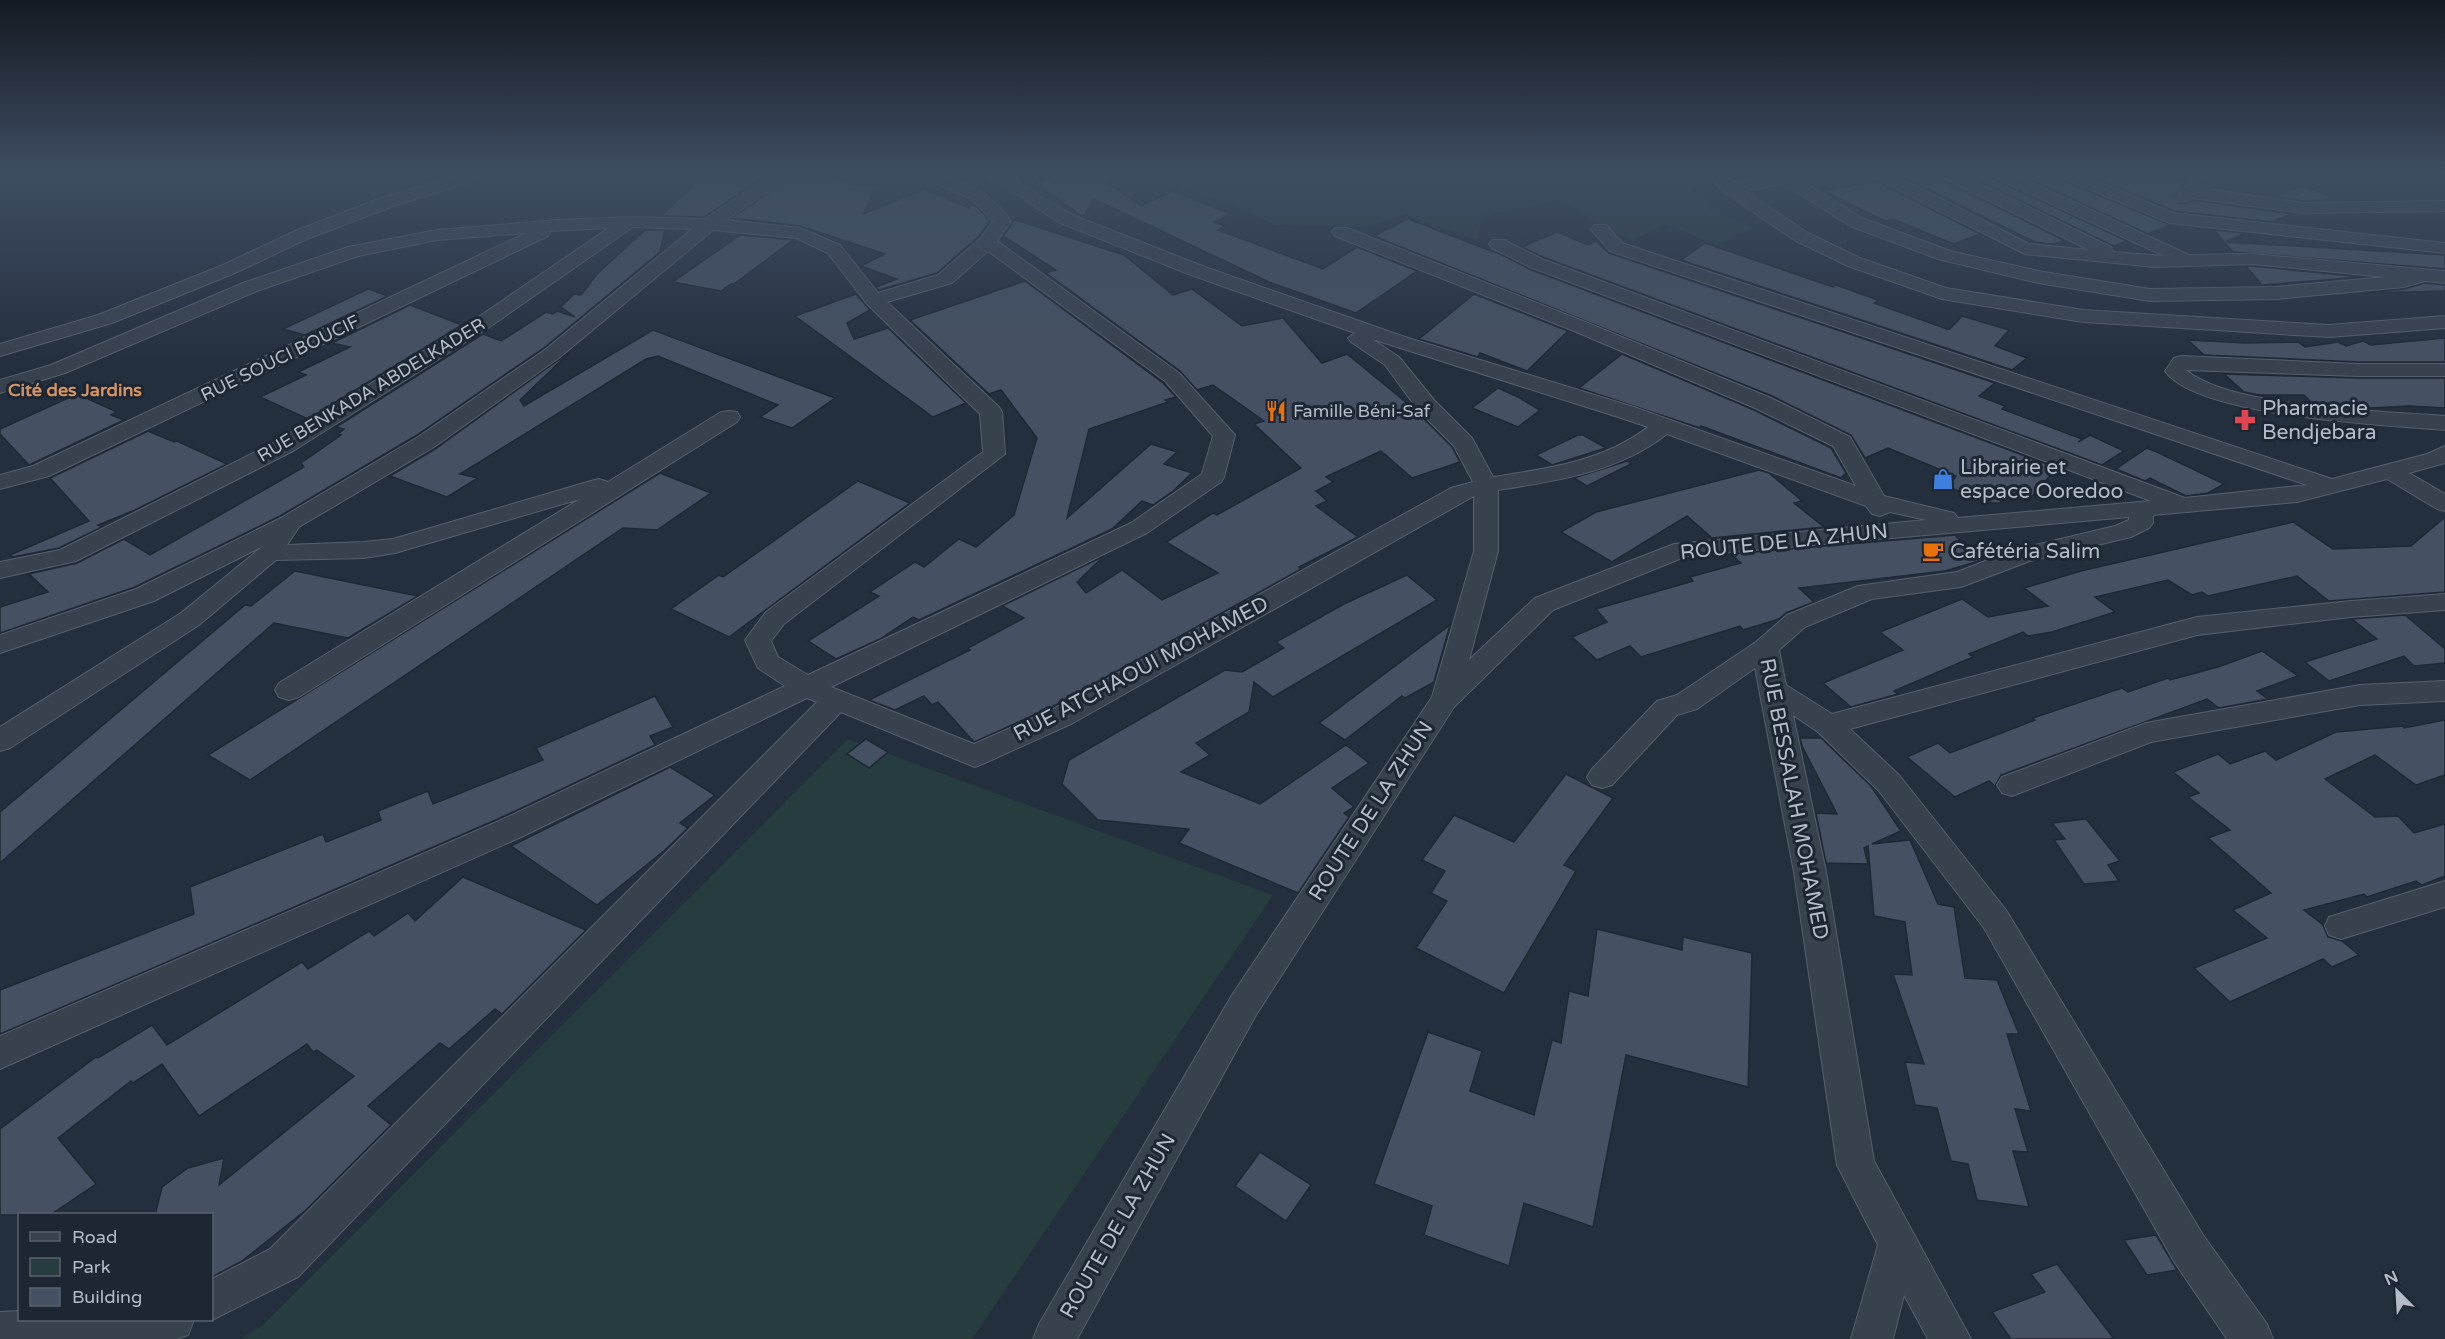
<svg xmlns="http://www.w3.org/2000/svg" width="2445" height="1339" font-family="'Varela Round',sans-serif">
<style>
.green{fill:#263c3f}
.building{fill:#455162;stroke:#1f2835;stroke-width:1.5}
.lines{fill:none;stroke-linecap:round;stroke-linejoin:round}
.minor-casing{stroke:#565f6c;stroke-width:2}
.minor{fill:#38414e;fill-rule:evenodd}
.labels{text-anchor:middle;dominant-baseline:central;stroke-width:6;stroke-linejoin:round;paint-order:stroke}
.far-street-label{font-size:18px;fill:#b4bcc9;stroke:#1d2633}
.far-neighbourhood-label{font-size:18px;font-weight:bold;fill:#d59563;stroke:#1d2633}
.far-poi-label{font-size:18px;fill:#b4bcc9;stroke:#1d2633;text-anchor:start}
.poi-label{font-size:21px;fill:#b4bcc9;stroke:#1d2633;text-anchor:start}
.street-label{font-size:21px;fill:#b4bcc9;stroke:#1d2633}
</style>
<rect width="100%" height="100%" fill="#242f3e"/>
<!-- green -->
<g class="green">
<path d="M1156,174H1694L1679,176L1712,210L1755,227L1715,245L1666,224L1631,241L1558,200L1482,216L1477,240L1405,214L1369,227L1276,225Z"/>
<path d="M848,739L1273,895L972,1339H241L263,1325Z"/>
</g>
<!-- building -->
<g class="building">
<path d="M683,174H768L704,217L661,216L692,187Z"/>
<path d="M796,174H824L858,186H876L863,214L924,189L969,208L970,205L977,207L990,221L979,236L937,273L879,290L876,287L897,279L861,266L885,254L800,226L732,218Z"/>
<path d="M1043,174H1109L1105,181L1141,206L1173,191L1231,214L1214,222L1225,226L1218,230L1323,269L1357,247L1417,271L1356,313L1269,282L1094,199L1083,217L1080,215L1035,182L1051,178Z"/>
<path d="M1911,174H1937L1940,179L2065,241L2053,244L2035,242L1901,176Z"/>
<path d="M1965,174H1990L1993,179L2127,241L2114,246Z"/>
<path d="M2019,174H2056L2059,179L2170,225L2148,234Z"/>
<path d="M2086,174H2164L2187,184L2181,187L2175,196L2179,203L2186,204L2193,200L2291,214L2272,222L2174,211Z"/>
<path d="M1876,181L1980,234L1954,244L1892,219L1885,221L1823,191Z"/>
<path d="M2301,186L2332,196L2323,200L2303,201L2275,197Z"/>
<path d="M1012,219L1124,255L1173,295L1192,289L1242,326L1283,318L1322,363L1347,354L1413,408L1452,447L1460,462L1412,478L1381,451L1326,477L1333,482L1316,491L1327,501L1316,506L1358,537L1299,567L1301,569L1052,707L974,742L938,702L932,705L924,696L895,710L869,700L970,650L968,648L1024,618L1002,606L1104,556L1077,582L1086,593L1122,570L1162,600L1218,573L1166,542L1213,513L1217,515L1301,468L1254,424L1264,421L1213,385L1197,390L1180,371L1046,273L1056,270L1005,237L1002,238L1013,222Z"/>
<path d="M1408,219L1502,255L1529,269L2057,468L2028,501L2007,494L2000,503H1992L1948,487L1956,476L1888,448L1865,458L1851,435L1772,396L1374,236Z"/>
<path d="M645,230H665L660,252L545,347L417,435L280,516L135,587L0,633V607L48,592L29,574L77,563L124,539L150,555L304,467L301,463L341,435L338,434L344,429L336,427L483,334L501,341L546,312L553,314L557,311L575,317L561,307L574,294L581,295L597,274Z"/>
<path d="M2214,230L2245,233L2225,242L2445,255V269L2233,252Z"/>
<path d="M1557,232L1588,245L1596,241L1609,253L1995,383L1979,396L2005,406L2002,409L2082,439L2078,442L2090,435L2124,451L2102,465L1543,257L1522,247Z"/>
<path d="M740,235L793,240L734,284H731L721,291L673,282Z"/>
<path d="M1705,243L1833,287L1836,285L1878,300L1874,303L1947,329H1950L1962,316L2009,330L1995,346L2027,358L2012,370L1681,260Z"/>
<path d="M2246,266H2252L2362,277L2262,285Z"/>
<path d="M1025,281L1163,383L1176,397L1165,400L1168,402L1089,429L1067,518L1151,444L1177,452L1164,464L1192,473L1173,491L1153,505L1142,501L1112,529L919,620L913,617L880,639L836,659L808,641L879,596L870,592L915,562L924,567L959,539L976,547L1014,515L1037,438L1001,390L989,394L910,320Z"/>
<path d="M2425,283L2445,285V291L2362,293L2404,289Z"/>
<path d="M368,289L388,296L305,335L283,329Z"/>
<path d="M856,294L870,310L847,323L854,339L888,328L966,403L933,417L795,316Z"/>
<path d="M1474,294L1568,331L1527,371L1480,353L1478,357L1419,339Z"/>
<path d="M410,305L462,325L308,419L260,397L306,375L298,372L350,347L332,343Z"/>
<path d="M653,330L835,398L792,428L760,417L778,405L658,356L646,359L460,474L478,478L447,497L390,476L435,449L571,351L520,400L524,406Z"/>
<path d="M2445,338V362H2358L2204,355L2188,340L2245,343L2298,342L2305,347L2338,342L2346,346L2363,341L2371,345Z"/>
<path d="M1622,354L1754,410L1831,448L1846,473L1841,478L1701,426L1700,428L1579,388Z"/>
<path d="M2224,374L2358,378H2445V408L2409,406L2369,408L2365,406L2311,402L2304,395H2260L2244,392Z"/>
<path d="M1498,388L1518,397L1540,410L1518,427L1472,408Z"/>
<path d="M77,394L117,412L111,415L124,420L29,465L0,434V429Z"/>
<path d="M148,431L174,442L177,441L227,464L135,510L98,525L102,527L59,548L13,557L10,555L89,521L50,478Z"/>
<path d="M1578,435H1583L1606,448L1552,465L1536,455Z"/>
<path d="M2147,448L2157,452L2224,484L2208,493L2186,496L2150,478L2145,481L2116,469Z"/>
<path d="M1627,461L1631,464L1587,486L1574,478Z"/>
<path d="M1759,470L1769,473L1802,501L1794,503L1824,527L1712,538L1687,516L1612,562L1561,532L1596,512Z"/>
<path d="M660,473L711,493L657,530L623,528L250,780L208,755Z"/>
<path d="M858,481L910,503L729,637L671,609L719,575L723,577Z"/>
<path d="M2445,517V592L2329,601L2297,576L2208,596L2202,592L2192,595L2168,580L2095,597L2115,612L2052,632L2028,636L2023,632L1969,654L1973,657L1894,691L1898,694L1851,707L1823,683L1903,650L1880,632L1962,599L1988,617L2048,606L2024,588L2081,571L2293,522L2333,549L2411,546Z"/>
<path d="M1955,535L1979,561L1945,571L1799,588L1814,602L1786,613L1779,619L1743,630L1740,626L1641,657L1630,646L1597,660L1572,637L1607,622L1596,609L1693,581L1690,577L1741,563L1730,554Z"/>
<path d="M295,571L418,596L348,638L274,623L0,863V812L245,605L251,606Z"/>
<path d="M1407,575L1437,600L1273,697L1254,682L1249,712L1196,743L1210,755L1181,772L1260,804L1346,745L1369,763L1332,788L1354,807L1344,813L1349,817L1298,893L1179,843L1189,829L1098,820L1062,784L1069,760L1225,670L1242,672L1284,648L1276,642L1344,604Z"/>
<path d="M2405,615L2445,649V663L2414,666L2404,656L2329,681L2305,662L2377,639L2352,619Z"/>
<path d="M1450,625L1434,682L1405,698L1402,696L1345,740L1319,723Z"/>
<path d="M2262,651L2298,676L2257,691L2268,699L2219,708L2207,699L2001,775L1995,786L1989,781L1955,797L1907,757L1938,743L1950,753L2035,720L2033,718L2122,688L2128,692L2168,678L2170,680L2218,667Z"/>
<path d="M655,696L673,727L650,736L655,745L498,819L0,1034V990L194,914L190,887L323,834L326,842L381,820L378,811L428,791L433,804L543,760L536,748Z"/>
<path d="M2445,720V775L2416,785L2375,755L2325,779L2375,817L2398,816L2414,833L2445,824V876L2422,885L2416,881L2367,897L2364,894L2304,910L2323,925L2328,937L2342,941L2359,955L2332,967L2323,959L2230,1002L2194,968L2267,938L2233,910L2271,893L2208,838L2230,830L2188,797L2199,793L2173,772L2218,754L2230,764L2265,751L2276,760L2336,732L2403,726L2404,728Z"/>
<path d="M1800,738H1821L1871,786L1901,831L1872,844L1910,840L1938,904L1954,907L1965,978L1997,980L2019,1034H2007L2031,1111L2015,1109L2028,1152L2013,1151L2029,1207L1977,1200L1968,1164L1951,1161L1937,1108L1915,1105L1905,1062L1924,1064L1893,974L1912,975L1905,922L1874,916L1868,846L1864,848L1868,864L1826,863L1816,813L1837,814L1802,746Z"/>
<path d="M866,739L888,752L869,768L847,754Z"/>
<path d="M670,767L715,795L680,823L688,828L665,850L597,905L511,846Z"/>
<path d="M1566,774L1613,798L1564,865L1576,871L1504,993L1416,948L1447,901L1431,893L1445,871L1422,860L1454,815L1514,842Z"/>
<path d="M2086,819L2120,861L2108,865L2119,881L2084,884L2054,840L2065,839L2052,823Z"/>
<path d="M463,877L586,930L502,1014L495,1009L449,1049L440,1043L368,1106L391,1125L306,1210L242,1261L212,1277V1215H155L162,1187L188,1168L224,1158L219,1185L354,1076L317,1050L313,1052L307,1044L199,1116L162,1064L133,1083L131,1081L58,1138L96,1184L50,1215H0V1129L96,1057L98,1058L152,1025L167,1045L302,962L308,969L369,931L374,936L408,913L415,921Z"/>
<path d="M1597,929L1682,950L1683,937L1752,953L1748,1087L1626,1055L1593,1227L1524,1203L1509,1266L1424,1235L1432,1206L1374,1184L1428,1032L1482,1051L1470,1091L1534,1115L1552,1040L1561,1043L1569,991L1588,996Z"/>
<path d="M1260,1152L1311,1185L1286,1221L1235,1186Z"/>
<path d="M2156,1235L2177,1270L2147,1275L2124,1240Z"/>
<path d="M2057,1264L2114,1339H2011L1992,1312L2045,1292L2031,1274Z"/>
</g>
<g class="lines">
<defs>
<g id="minor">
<path d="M463,174H489L487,177L396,205L307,239L235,273L112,323L0,356V344L98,315L223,265L295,231L384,197Z"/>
<path d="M772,174H794L726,220L800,228L840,245L878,293L938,275L981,238L993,221L972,199L920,177L918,174C956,174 988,189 1011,221L997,241L1179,373L1235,435L1224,477L1221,482L1147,533L831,687L974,744L1053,709L1451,488L1473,482L1454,446L1418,410L1385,365L1351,342L1348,338L1355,333L1191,275L1058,222L986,174H1005L1070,214L1205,267L1402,336L1634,407L1856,486L1833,446L1755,408L1574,331L1335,236L1332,232L1335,228H1347L1588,323L1771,398L1850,437L1884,496L1954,513L1958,518L2151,501L1530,267L1492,248L1489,244L1492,240H1504L1542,259L2185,498L2307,485L1610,251L1591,229L1594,225H1606L1622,243L2332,479L2427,454L2445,446V463L2409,473L2445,494V511L2437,509L2387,479L2297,502L2153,515V523L2149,528L2131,537L2030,561L1961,587L1872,599L1805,627L1779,650L1786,685L1832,714L2197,617L2351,601L2445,594V610L2351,617L2197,635L1850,729L1899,775L2006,910L2203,1235L2267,1324L2273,1339H2227L2175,1263L1984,928L1879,791L1818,732L1793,715L1826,872L1874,1161L1971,1339H1928L1904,1295L1893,1339H1851L1878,1245L1837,1165L1794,872L1755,668L1697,709L1677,715L1612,785L1602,788L1592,785L1587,777L1592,769L1657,701L1677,695L1756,642L1787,615L1858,586L1957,572L2014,550L2115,526L2129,520V517L1687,556L1553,610L1454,707L1256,1015L1077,1339H1033L1039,1324L1232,995L1432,697L1474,551V496L1073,723L985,763L975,767L965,763L841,712L298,1277L212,1320H210L212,1279L270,1249L817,702L807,698L521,837L0,1069V1036L499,821L785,686L758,668L745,640L766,612L983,452L980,414L867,304L828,253L796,238L713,230L560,357L434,447L299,527L287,545L364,542L393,539L591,481L599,479L608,482L721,412L729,411L737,412L740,417L737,422L299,697L289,700L279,697L275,690L279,683L580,499L395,553L364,558L276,560L199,625L10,748L0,751V727L181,613L263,546L154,601L0,653V635L136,589L281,518L418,437L546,349L692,229L633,227L488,328L293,451L76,561L0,578V562L60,550L277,441L474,320L609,228L550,231L548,236L49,476L0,489V475L33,466L526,233L437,240L358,256L257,291L65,373L0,393V380L51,365L243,283L348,247L437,230L557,220L629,217L705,219ZM988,251L1165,381L1213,436L1202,474L1131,523L808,675L778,657L771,641L784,624L1005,454L1002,412L999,407L887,302L952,283ZM1372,339L1618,417L1648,427C1604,461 1546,469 1493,477L1472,438L1434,400L1399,357ZM1667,434L1866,506L1872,514L1880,516L1890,512L1926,520L1674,544L1535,598L1469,660L1498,551V490C1556,481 1619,472 1667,434Z"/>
<path d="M1709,174H1726L1734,182L1782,174H1810L1809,179L1802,181L1862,218L1950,251L2038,271L2150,289L2276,287L2386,277L2252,264L2155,267L2025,254L1873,177L1871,174H1892L2029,244L2089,250L1941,177L1939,174H1960L2111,247L2113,252L2164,256L1994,177L1992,174H2013L2189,255L2252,254L2445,271V283L2425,281L2404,287L2276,299L2150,301L2038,283L1938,259L1850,226L1784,184L1745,191L1808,233L1860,258L1946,288L2083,310L2329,325L2445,316V328L2329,337L2083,322L1942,299L1848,266L1796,241L1724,192Z"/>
<path d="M2058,174H2080L2173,213L2445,243V253L2170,223L2060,177Z"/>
<path d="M2210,174H2230L2206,189L2303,203L2445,201V211L2303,213L2193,198L2185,202L2179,201L2177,197L2183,188Z"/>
<path d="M2181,356L2358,364H2445V376H2358L2186,370C2231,408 2383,411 2445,416V430C2387,425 2197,417 2165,371L2174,358Z"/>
<path d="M2445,681V701L2360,705L2151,742L2012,796L2002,793L1997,785L2002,777L2146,723L2360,685Z"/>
<path d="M2445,881V907L2341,939L2329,935L2325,926L2329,917Z"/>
<path d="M20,1311V1320H194L188,1335L177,1339H0V1312Z"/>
</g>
</defs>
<!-- minor casing -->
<use href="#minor" class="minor-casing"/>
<!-- minor -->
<use href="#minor" class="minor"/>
</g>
<!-- sky -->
<linearGradient id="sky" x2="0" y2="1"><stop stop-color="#141a22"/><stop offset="0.48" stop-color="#3f4d63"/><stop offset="1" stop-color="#3f4d63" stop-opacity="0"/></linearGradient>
<rect width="2445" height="362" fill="url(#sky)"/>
<!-- icons -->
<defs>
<symbol id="restaurant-bare" viewBox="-9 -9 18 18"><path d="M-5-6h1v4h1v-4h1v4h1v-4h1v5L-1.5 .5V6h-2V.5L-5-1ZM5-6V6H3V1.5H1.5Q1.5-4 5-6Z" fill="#e8710a" stroke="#1d2633" stroke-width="2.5" paint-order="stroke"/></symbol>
<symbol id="pharmacy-bare" viewBox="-9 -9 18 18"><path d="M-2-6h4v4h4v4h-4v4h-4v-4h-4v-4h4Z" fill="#e0444e" stroke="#1d2633" stroke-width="2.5" paint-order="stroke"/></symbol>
<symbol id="shop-bare" viewBox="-9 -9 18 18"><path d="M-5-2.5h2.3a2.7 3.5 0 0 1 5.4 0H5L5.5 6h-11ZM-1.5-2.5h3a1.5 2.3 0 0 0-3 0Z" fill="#3f7fe0" stroke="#1d2633" stroke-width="2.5" paint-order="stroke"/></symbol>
<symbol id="cafe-bare" viewBox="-9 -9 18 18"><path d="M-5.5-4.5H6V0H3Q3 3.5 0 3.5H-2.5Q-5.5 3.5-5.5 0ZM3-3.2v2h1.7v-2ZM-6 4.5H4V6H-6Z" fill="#e8710a" stroke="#1d2633" stroke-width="2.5" paint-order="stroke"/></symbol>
</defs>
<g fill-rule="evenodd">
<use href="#restaurant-bare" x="1261" y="396" width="30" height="30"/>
<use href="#pharmacy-bare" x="2230" y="405" width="30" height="30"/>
<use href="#shop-bare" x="1928" y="464" width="30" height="30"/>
<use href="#cafe-bare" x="1918" y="536" width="30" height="30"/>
</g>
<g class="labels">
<!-- far-street labels -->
<g class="far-street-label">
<text transform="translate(280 358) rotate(-26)">RUE SOUCI BOUCIF</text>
<text transform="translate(371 390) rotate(-31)">RUE BENKADA ABDELKADER</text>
</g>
<!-- far-neighbourhood labels -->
<g class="far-neighbourhood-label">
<text x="75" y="390">Cité des Jardins</text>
</g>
<!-- far-poi labels -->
<g class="far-poi-label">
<text x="1293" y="411">Famille Béni-Saf</text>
</g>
<!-- poi labels -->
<g class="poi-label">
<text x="2262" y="408">Pharmacie<tspan x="2262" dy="24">Bendjebara</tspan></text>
<text x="1960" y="467">Librairie et<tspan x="1960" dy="24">espace Ooredoo</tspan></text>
<text x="1950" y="551">Cafétéria Salim</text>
</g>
<!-- street labels -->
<g class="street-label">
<text transform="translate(1784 542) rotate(-6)">ROUTE DE LA ZHUN</text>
<text transform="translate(1141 669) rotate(-28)">RUE ATCHAOUI MOHAMED</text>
<text transform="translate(1794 799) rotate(79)">RUE BESSALAH MOHAMED</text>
<text transform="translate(1371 811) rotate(-57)">ROUTE DE LA ZHUN</text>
<text transform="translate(1118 1226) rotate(-60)">ROUTE DE LA ZHUN</text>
</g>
</g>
<!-- legend -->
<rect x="18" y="1213" width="195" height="108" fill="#1d2633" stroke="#59626f" stroke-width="1.5"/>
<rect x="30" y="1232" width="30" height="9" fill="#38414e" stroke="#59626f" stroke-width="1.5"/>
<text x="72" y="1243" font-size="18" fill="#b4bcc9">Road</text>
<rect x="30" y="1258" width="30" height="18" fill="#263c3f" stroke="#59626f" stroke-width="1.5"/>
<text x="72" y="1273" font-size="18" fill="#b4bcc9">Park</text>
<rect x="30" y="1288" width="30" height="18" fill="#455162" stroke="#59626f" stroke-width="1.5"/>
<text x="72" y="1303" font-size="18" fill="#b4bcc9">Building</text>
<!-- north arrow -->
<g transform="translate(2397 1291) rotate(336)" stroke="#1d2633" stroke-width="4.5" paint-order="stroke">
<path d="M0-4.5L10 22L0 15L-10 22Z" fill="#b4bcc9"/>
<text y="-9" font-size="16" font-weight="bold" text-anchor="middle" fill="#b4bcc9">N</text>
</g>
</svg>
